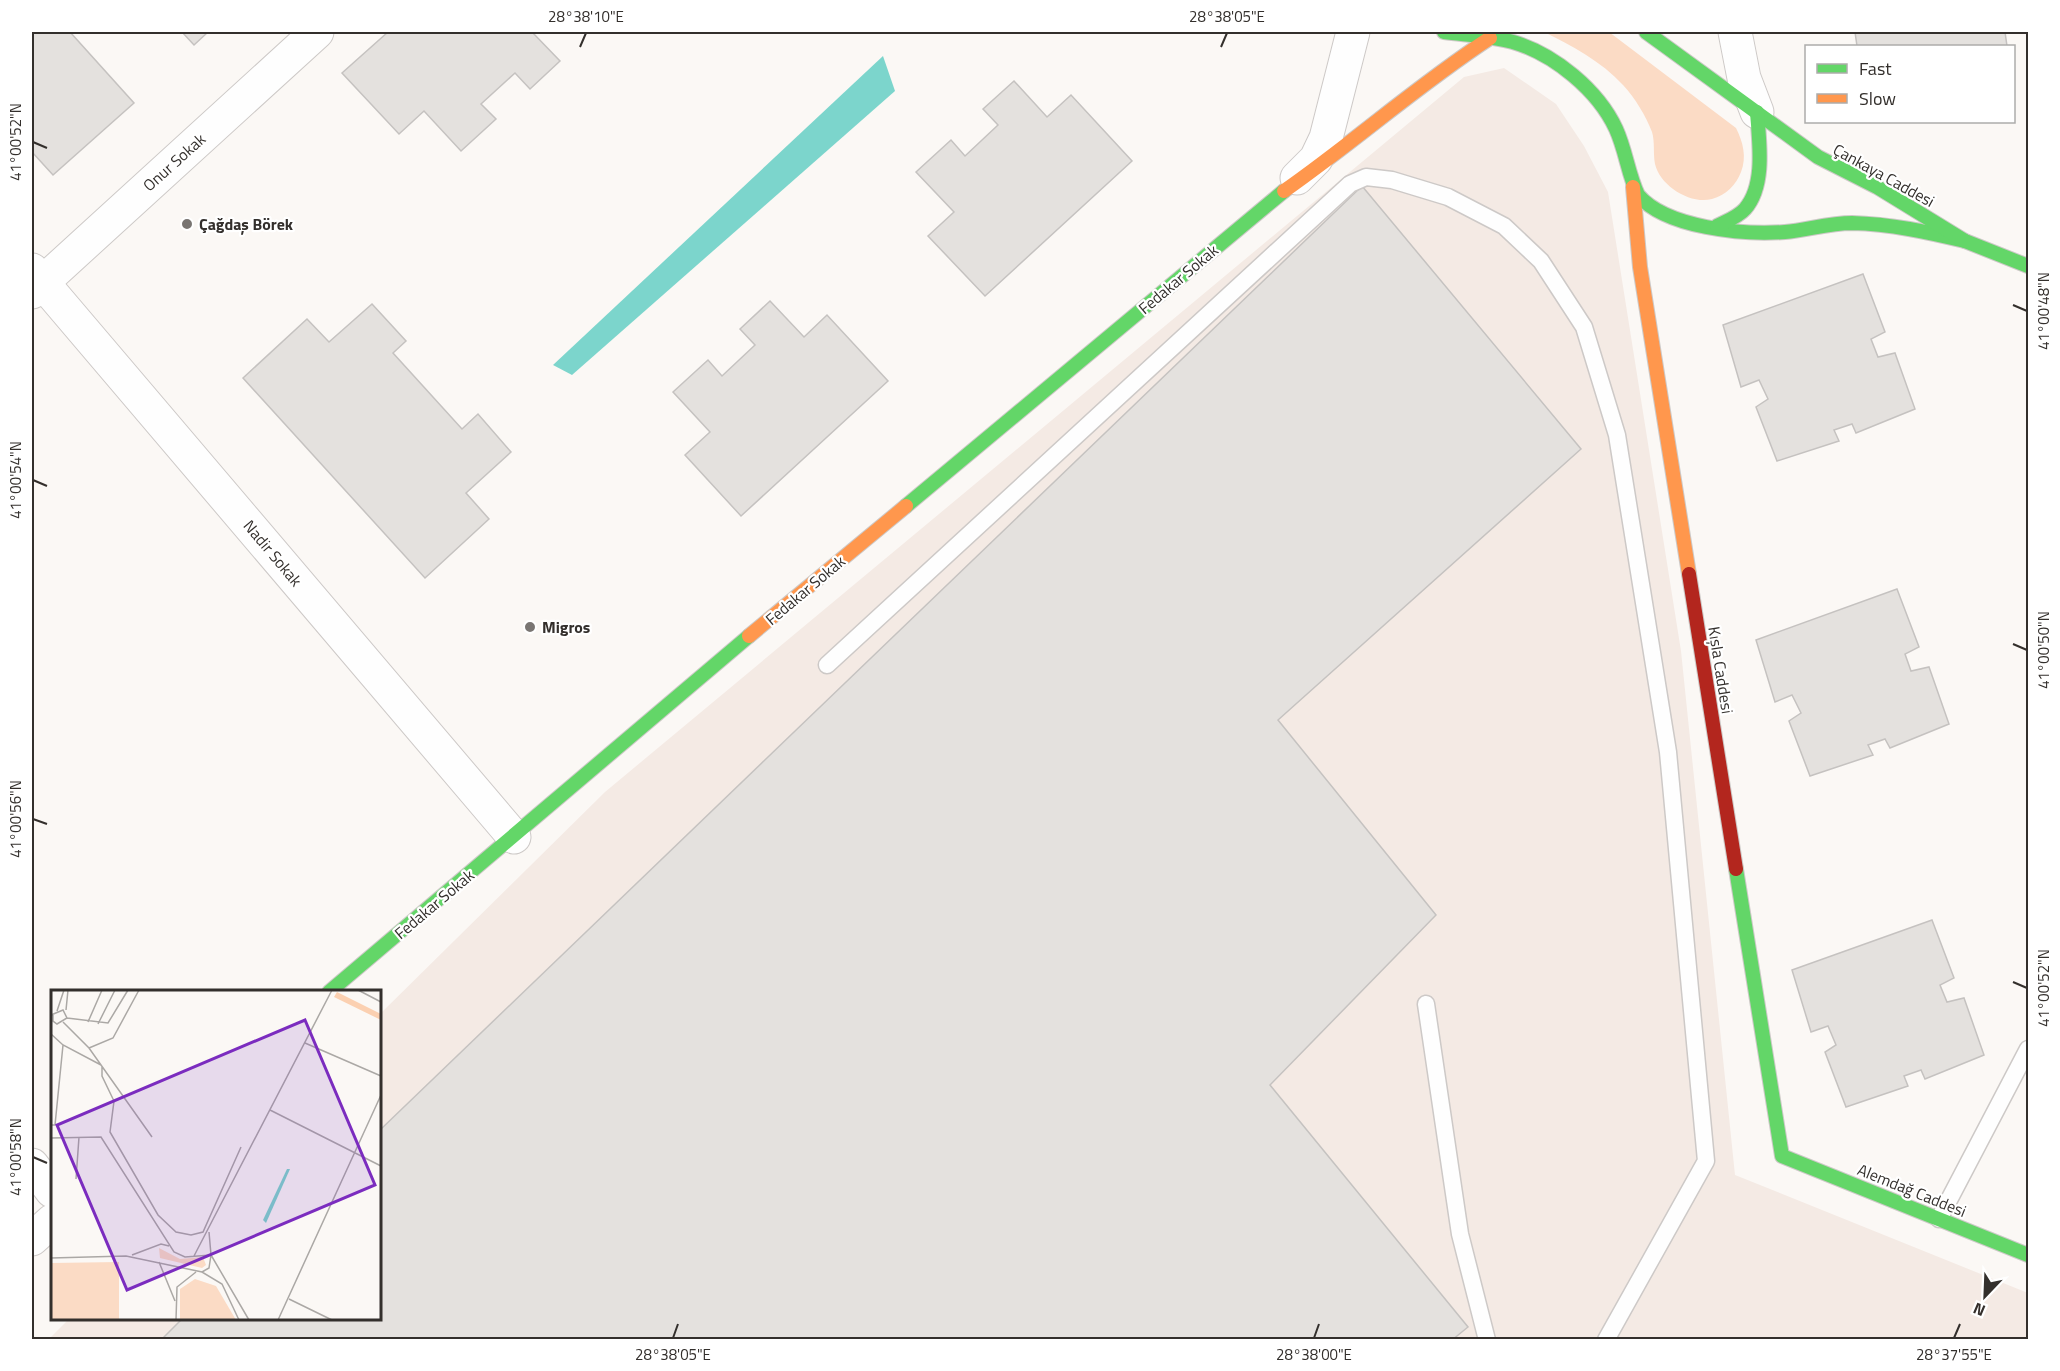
<svg xmlns="http://www.w3.org/2000/svg" width="2060" height="1371" font-family="'Titillium Web',sans-serif">
<style>
.built{fill:#f4eae4}
.green{fill:#fbdbc5}
.water{fill:#7cd5cc}
.building{fill:#e4e1de;stroke:#c5c2c0;stroke-width:1.5}
.lines{fill:none;stroke-linecap:round;stroke-linejoin:round}
.lane-casing{stroke:#cdc9c7;stroke-width:19}
.street-casing{stroke:#cdc9c7;stroke-width:35}
.fast-casing{stroke:#cdc9c7;stroke-width:16}
.slow-casing{stroke:#cdc9c7;stroke-width:16}
.jam-casing{stroke:#cdc9c7;stroke-width:16}
.lane{stroke:#fefefe;stroke-width:16}
.street{stroke:#fefefe;stroke-width:33}
.fast{stroke:#63d668;stroke-width:14}
.slow{stroke:#ff974d;stroke-width:14}
.jam{stroke:#b3261e;stroke-width:14}
.ticks{fill:none;stroke:#332f2c;stroke-width:2}
.poi-dot{fill:#797572;stroke:#fff;stroke-width:2}
.labels{text-anchor:middle;dominant-baseline:central;stroke-width:4.5;stroke-linejoin:round;paint-order:stroke}
.street-label{font-size:16px;fill:#332f2c;stroke:#fff}
.poi-label{font-size:16px;font-weight:bold;fill:#332f2c;stroke:#fff;text-anchor:start}
.inset-road{fill:none;stroke:#aba8a5;stroke-width:1.5}
.view{fill:#7b2cbf;fill-opacity:0.15;stroke:#7b2cbf;stroke-width:3}
.inset-edge{fill:none;stroke:#332f2c;stroke-width:3}
.neatline{fill:none;stroke:#332f2c;stroke-width:2}
.ticks-label{font-size:15px;text-anchor:middle;fill:#332f2c}
</style>
<rect width="100%" height="100%" fill="#fbf8f5"/>
<!-- built -->
<path class="built" d="M1504,68L1556,104L1584,146L1608,192L1681,651L1735,1175L2028,1293V1340H48L69,1319L380,1318V1014L605,792L1464,77Z"/>
<!-- green -->
<path class="green" d="M1544,32H1609L1736,128C1743,142 1747,157 1741,172C1736,185 1726,195 1712,199C1691,205 1660,186 1655,164C1653,153 1655,142 1652,132C1646,116 1635,98 1623,85C1601,61 1572,46 1544,32Z"/>
<!-- water -->
<path class="water" d="M883,56L895,91L572,375L553,365Z"/>
<!-- building -->
<g class="building">
<path d="M32,32H70L134,103L53,175L32,152Z"/>
<path d="M182,32H208L194,45Z"/>
<path d="M388,32H532L560,61L530,89L515,73L481,104L496,119L461,151L424,111L399,134L342,73Z"/>
<path d="M1855,32H2005L2007,46H1857Z"/>
<path d="M1014,81L1047,117L1071,95L1132,161L985,296L928,236L954,212L916,172L951,140L965,156L998,125L983,109Z"/>
<path d="M1362,186L1581,449L1278,720L1436,915L1270,1085L1468,1327L1452,1340H161L183,1318H380V1130Z"/>
<path d="M1863,274L1885,332L1871,339L1878,357L1895,353L1915,409L1856,433L1852,424L1834,430L1839,441L1777,461L1756,407L1768,399L1759,380L1741,387L1723,325Z"/>
<path d="M770,301L804,337L827,315L888,381L741,516L685,455L710,432L673,392L708,360L722,376L755,345L740,329Z"/>
<path d="M372,304L406,341L393,353L462,429L478,414L511,452L466,493L489,519L425,578L243,378L307,319L329,342Z"/>
<path d="M1897,589L1919,647L1905,654L1911,671L1929,667L1949,724L1890,748L1885,739L1868,745L1873,755L1810,776L1789,721L1801,713L1792,695L1775,702L1756,640Z"/>
<path d="M1932,920L1954,978L1940,985L1947,1002L1964,998L1984,1055L1925,1079L1921,1070L1904,1076L1908,1086L1846,1107L1825,1052L1836,1045L1828,1026L1811,1032L1792,970Z"/>
</g>
<g class="lines">
<defs>
<g id="lane">
<path d="M827,665L1350,184L1366,177L1392,180L1448,197L1504,226L1541,261L1584,327L1617,435L1668,752L1706,1161L1606,1340"/>
<path d="M1426,1004L1460,1234L1487,1340"/>
<path d="M1939,1219L2028,1049"/>
</g>
<g id="street">
<path d="M1735,32L1744,78L1757,112"/>
<path d="M1297,178L1316,159L1326,138L1353,32"/>
<path d="M32,270L514,837"/>
<path d="M32,292L317,32"/>
<path d="M32,1165L52,1191"/>
<path d="M32,1239L52,1221"/>
</g>
<g id="fast">
<path d="M1444,32C1467,35 1490,36 1513,42C1554,54 1598,90 1616,129C1626,151 1628,174 1638,195C1666,228 1743,235 1785,232C1807,230 1829,223 1852,223C1891,224 1928,232 1965,241"/>
<path d="M1646,32L1818,157L1877,187L1965,241L2028,266"/>
<path d="M1717,226C1727,221 1738,217 1745,209C1766,185 1759,141 1757,112"/>
<path d="M906,506L1284,191"/>
<path d="M1736,869L1782,1156L2028,1255"/>
<path d="M329,992L749,636"/>
</g>
<g id="slow">
<path d="M1633,187L1640,267L1689,574"/>
<path d="M1284,191C1354,142 1418,85 1490,38"/>
<path d="M749,636L906,506"/>
</g>
<path id="jam" d="M1689,574L1736,869"/>
</defs>
<!-- lane casing -->
<use href="#lane" class="lane-casing"/>
<!-- street casing -->
<use href="#street" class="street-casing"/>
<!-- fast casing -->
<use href="#fast" class="fast-casing"/>
<!-- slow casing -->
<use href="#slow" class="slow-casing"/>
<!-- jam casing -->
<use href="#jam" class="jam-casing"/>
<!-- lane -->
<use href="#lane" class="lane"/>
<!-- street -->
<use href="#street" class="street"/>
<!-- fast -->
<use href="#fast" class="fast"/>
<!-- slow -->
<use href="#slow" class="slow"/>
<!-- jam -->
<use href="#jam" class="jam"/>
</g>
<!-- ticks -->
<path class="ticks" d="M580,47L586,33M1221,47L1227,33M33,142L47,148M2013,305L2027,311M33,480L47,486M2013,644L2027,650M33,819L47,824M2013,982L2027,988M33,1157L47,1163M673,1338L678,1324M1314,1338L1319,1324M1954,1338L1960,1324"/>
<!-- markers -->
<g class="poi-dot">
<circle cx="187" cy="224" r="6"/>
<circle cx="530" cy="627" r="6"/>
</g>
<g class="labels">
<!-- street labels -->
<g class="street-label">
<text transform="translate(174 162) rotate(-42)">Onur Sokak</text>
<text transform="translate(1884 175) rotate(29)">Çankaya Caddesi</text>
<text transform="translate(1178 279) rotate(-40)">Fedakar Sokak</text>
<text transform="translate(273 553) rotate(50)">Nadir Sokak</text>
<text transform="translate(805 590) rotate(-40)">Fedakar Sokak</text>
<text transform="translate(1721 670) rotate(81)">Kışla Caddesi</text>
<text transform="translate(434 904) rotate(-40)">Fedakar Sokak</text>
<text transform="translate(1912 1190) rotate(22)">Alemdağ Caddesi</text>
</g>
<!-- poi labels -->
<g class="poi-label">
<text x="199" y="224">Çağdaş Börek</text>
<text x="542" y="627">Migros</text>
</g>
</g>
<!-- overview -->
<g transform="translate(51 990)">
<rect width="330" height="330" fill="#fbf8f5"/>
<path d="M108,258L129,269L152,267L155,275L151,278L109,268ZM68,272V330H0V273ZM144,289L165,296L185,330H129V299Z" fill="#fbdbc5"/>
<path d="M286,2L330,24V30L283,7Z" fill="#fbd0b1"/>
<path d="M236,179H239L215,233L212,230Z" fill="#7cd5cc"/>
<path class="inset-road" d="M307,0L330,12M15,20L17,0M6,21L13,0M0,25L12,20L16,28L6,34L2,31V24M16,28L57,33L77,0M12,32L38,58L101,147M37,32L51,0M47,34L64,0M0,44L12,55L50,75M254,53L330,86M38,58L62,48L88,0M51,76V86L63,111L59,142L107,225L125,242L140,245L152,242L190,157M219,120L330,176M0,135H4L12,55M0,148L50,147L123,262L134,267L160,265M25,189L28,147M158,242L160,265M81,265L110,254L118,256M160,265L198,330M143,266L281,0M0,268L75,266L151,282L171,294L188,330M108,272L124,311M151,282L158,278L160,265M238,309L281,330M125,330L126,297L145,282M227,330L330,105"/>
<path class="view" d="M254,30L324,195L76,300L6,135Z"/>
<rect width="330" height="330" class="inset-edge"/>
</g>
<!-- border -->
<rect width="2060" height="1371" fill="none" stroke="#ffffff" stroke-width="66"/>
<!-- legend -->
<rect x="1805" y="45" width="210" height="78" fill="#ffffff" stroke="#adacab" stroke-width="1.5"/>
<rect x="1817" y="64" width="30" height="9" fill="#63d668" stroke="#adacab" stroke-width="1.5"/>
<text x="1859" y="75" font-size="18" fill="#332f2c">Fast</text>
<rect x="1817" y="94" width="30" height="9" fill="#ff974d" stroke="#adacab" stroke-width="1.5"/>
<text x="1859" y="105" font-size="18" fill="#332f2c">Slow</text>
<!-- north arrow -->
<g transform="translate(1985 1296) rotate(203)" stroke="#ffffff" stroke-width="4.5" paint-order="stroke">
<path d="M0-4.5L10 22L0 15L-10 22Z" fill="#332f2c"/>
<text y="-9" font-size="16" font-weight="bold" text-anchor="middle" fill="#332f2c">N</text>
</g>
<rect x="33" y="33" width="1994" height="1305" class="neatline"/>
<g class="ticks-label">
<text x="586" y="22">28°38'10"E</text>
<text x="1227" y="22">28°38'05"E</text>
<text transform="translate(16 142) rotate(-90)" y="5">41°00'52"N</text>
<text transform="translate(2044 311) rotate(-90)" y="5">41°00'48"N</text>
<text transform="translate(16 480) rotate(-90)" y="5">41°00'54"N</text>
<text transform="translate(2044 650) rotate(-90)" y="5">41°00'50"N</text>
<text transform="translate(16 819) rotate(-90)" y="5">41°00'56"N</text>
<text transform="translate(2044 988) rotate(-90)" y="5">41°00'52"N</text>
<text transform="translate(16 1157) rotate(-90)" y="5">41°00'58"N</text>
<text x="673" y="1360">28°38'05"E</text>
<text x="1314" y="1360">28°38'00"E</text>
<text x="1954" y="1360">28°37'55"E</text>
</g>
</svg>
